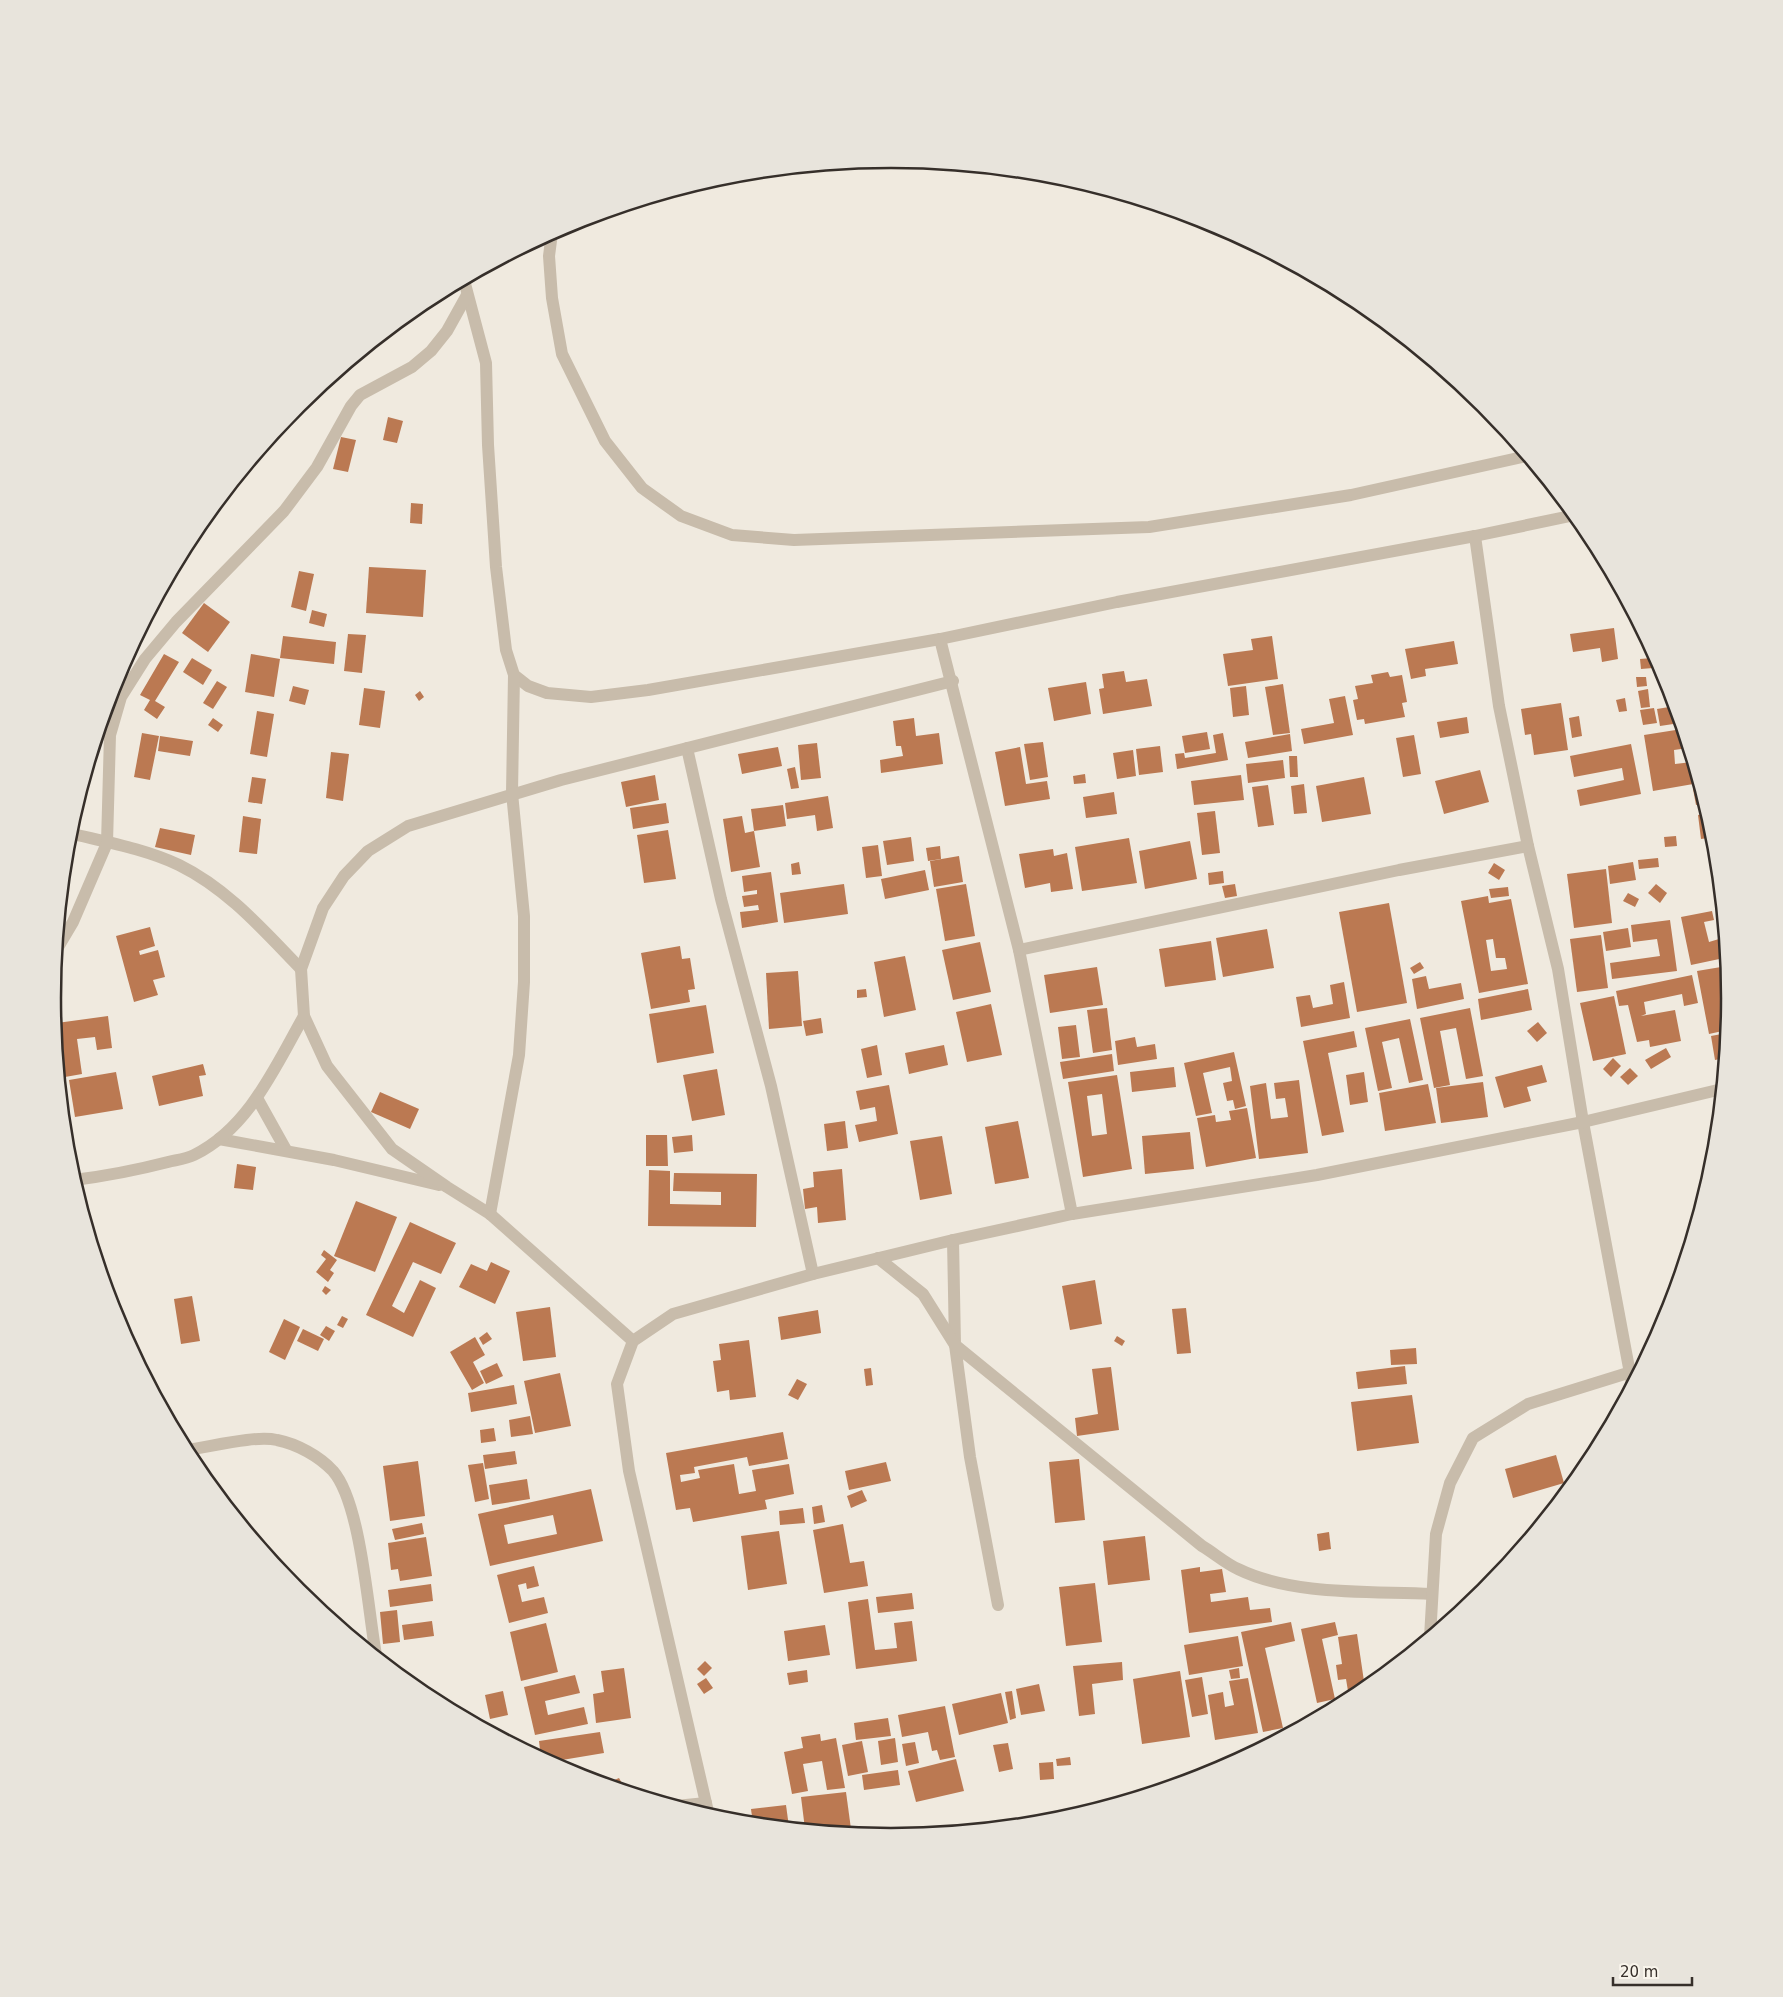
<svg xmlns="http://www.w3.org/2000/svg" width="1783" height="1997" font-family="'DejaVu Sans',sans-serif">
<style>
.building{fill:#bb7952;fill-rule:evenodd}
.lines{fill:none;stroke-linecap:round;stroke-linejoin:round}
.service{stroke:#c8bcab;stroke-width:12}
.minor{stroke:#c8bcab;stroke-width:12}
.rim{fill:none;stroke:#362f2a;stroke-width:2.5}
</style>
<rect width="100%" height="100%" fill="#f0eadf"/>
<!-- building -->
<g class="building">
<path d="M388,417L403,421L397,443L383,440Z"/>
<path d="M341,437L356,440L348,472L333,469Z"/>
<path d="M411,503L423,504L422,524L410,523Z"/>
<path d="M369,567L426,570L423,617L366,613Z"/>
<path d="M299,571L314,574L306,611L291,607Z"/>
<path d="M204,603L230,622L208,652L182,633Z"/>
<path d="M312,610L327,614L324,627L309,623Z"/>
<path d="M1614,628L1618,659L1602,662L1600,648L1573,652L1570,634Z"/>
<path d="M348,634L366,635L362,673L344,671Z"/>
<path d="M283,636L336,642L334,664L280,658Z"/>
<path d="M1272,636L1278,679L1228,686L1223,654L1253,650L1251,639Z"/>
<path d="M1454,641L1458,664L1425,669L1426,676L1411,679L1405,649Z"/>
<path d="M164,654L179,662L155,701L165,707L157,719L144,710L150,700L140,695Z"/>
<path d="M251,654L280,659L274,697L245,692Z"/>
<path d="M192,658L212,670L203,685L183,672Z"/>
<path d="M1652,658L1653,668L1641,669L1640,659Z"/>
<path d="M1124,671L1126,682L1147,679L1152,706L1103,714L1099,689L1104,688L1102,674Z"/>
<path d="M1388,672L1390,677L1402,675L1407,702L1402,703L1405,717L1365,724L1364,719L1357,720L1353,700L1358,699L1355,686L1373,683L1371,675Z"/>
<path d="M1636,677H1646L1647,686L1637,687Z"/>
<path d="M217,681L227,687L213,709L203,703Z"/>
<path d="M1086,682L1091,714L1054,721L1048,688Z"/>
<path d="M1283,684L1290,733L1273,735L1265,687Z"/>
<path d="M293,686L309,690L305,705L289,701Z"/>
<path d="M1246,686L1249,715L1233,717L1230,688Z"/>
<path d="M364,688L385,691L380,728L359,725Z"/>
<path d="M1648,689L1650,707L1641,708L1638,691Z"/>
<path d="M420,691L424,697L419,701L415,695Z"/>
<path d="M1345,696L1353,735L1304,744L1301,729L1334,723L1329,699Z"/>
<path d="M1625,698L1627,711L1619,712L1616,700Z"/>
<path d="M1561,703L1568,750L1534,755L1531,734L1525,735L1521,709Z"/>
<path d="M1675,706L1680,723L1660,726L1657,709Z"/>
<path d="M1654,708L1657,723L1643,725L1640,710Z"/>
<path d="M257,711L274,714L267,757L250,754Z"/>
<path d="M1579,716L1582,736L1572,738L1569,718Z"/>
<path d="M1467,717L1469,733L1440,738L1437,722Z"/>
<path d="M213,718L223,725L218,732L208,725Z"/>
<path d="M914,718L916,736L939,733L943,764L881,773L880,760L903,756L901,746H896L893,721Z"/>
<path d="M1682,729L1688,748L1674,750L1675,764L1692,762L1699,783L1653,791L1644,735Z"/>
<path d="M1207,732L1210,749L1185,753L1182,736Z"/>
<path d="M142,733L159,736L150,780L134,777Z"/>
<path d="M1223,733L1228,760L1177,769L1175,754L1184,753L1185,758L1216,753L1213,735Z"/>
<path d="M1290,734L1292,751L1248,758L1245,742Z"/>
<path d="M1414,735L1421,774L1403,777L1396,738Z"/>
<path d="M160,736L193,741L190,756L158,751Z"/>
<path d="M1043,742L1048,777L1030,780L1024,744Z"/>
<path d="M817,743L821,778L801,780L798,745Z"/>
<path d="M1631,744L1641,794L1580,806L1577,790L1624,780L1622,768L1574,777L1570,756Z"/>
<path d="M1160,746L1163,772L1139,775L1136,749Z"/>
<path d="M778,747L782,766L742,774L738,754Z"/>
<path d="M1020,747L1026,784L1047,781L1050,799L1005,806L995,752Z"/>
<path d="M1133,750L1136,776L1117,779L1113,753Z"/>
<path d="M331,752L349,754L343,801L326,798Z"/>
<path d="M1289,756H1297L1298,777H1290Z"/>
<path d="M1283,760L1285,778L1248,783L1246,764Z"/>
<path d="M795,767L799,788L791,789L787,769Z"/>
<path d="M1480,770L1489,802L1444,814L1435,781Z"/>
<path d="M1085,774L1086,783L1074,784L1073,776Z"/>
<path d="M655,775L659,800L626,807L621,782Z"/>
<path d="M1241,775L1244,800L1194,805L1191,781Z"/>
<path d="M252,777L266,779L262,804L248,802Z"/>
<path d="M1364,777L1371,814L1322,822L1316,786Z"/>
<path d="M1304,784L1307,813L1294,814L1291,786Z"/>
<path d="M1268,785L1274,825L1258,827L1252,787Z"/>
<path d="M1700,788L1714,835L1715,837L1701,839L1698,815L1703,814L1702,804L1696,805L1693,789Z"/>
<path d="M1114,792L1117,814L1086,818L1083,797Z"/>
<path d="M828,796L833,828L817,831L815,815L787,819L785,803Z"/>
<path d="M666,803L669,823L633,829L630,808Z"/>
<path d="M783,805L786,826L754,831L751,809Z"/>
<path d="M1215,811L1220,853L1202,855L1197,813Z"/>
<path d="M243,816L261,819L257,854L239,852Z"/>
<path d="M742,816L745,833L754,831L760,867L731,872L723,819Z"/>
<path d="M160,828L195,835L191,855L155,847Z"/>
<path d="M668,830L676,879L644,883L637,835Z"/>
<path d="M1676,836L1677,846L1665,847L1664,837Z"/>
<path d="M911,837L914,861L887,865L883,841Z"/>
<path d="M1129,838L1137,883L1082,891L1075,847Z"/>
<path d="M1190,841L1197,879L1145,889L1139,851Z"/>
<path d="M878,845L882,876L866,878L862,847Z"/>
<path d="M940,846L941,859L928,861L926,848Z"/>
<path d="M1053,849L1054,856L1067,853L1073,889L1051,892L1050,883L1025,888L1019,854Z"/>
<path d="M959,856L963,882L934,887L930,861Z"/>
<path d="M1658,858L1659,867L1639,869L1638,860Z"/>
<path d="M799,862L801,874L792,875L791,864Z"/>
<path d="M1633,862L1636,880L1610,884L1608,866Z"/>
<path d="M1494,863L1505,870L1499,880L1488,873Z"/>
<path d="M1606,869L1612,923L1574,928L1567,874Z"/>
<path d="M925,870L929,890L885,899L881,879Z"/>
<path d="M1223,871L1224,883L1209,885L1208,873Z"/>
<path d="M771,872L778,922L742,928L740,912L759,910L758,905L744,907L742,896L757,894V890L744,892L742,876Z"/>
<path d="M844,884L848,914L784,923L780,893Z"/>
<path d="M966,884L975,936L945,941L936,889Z"/>
<path d="M1235,884L1237,896L1225,898L1222,886Z"/>
<path d="M1656,884L1667,893L1660,903L1648,893Z"/>
<path d="M1508,887L1509,896L1491,898L1489,889Z"/>
<path d="M1628,893L1639,899L1635,907L1623,901Z"/>
<path d="M1488,896L1489,903L1511,899L1528,984L1479,993L1461,901ZM1493,939L1496,958H1505L1507,969L1491,971L1486,940Z"/>
<path d="M1389,903L1407,1003L1357,1012L1339,912Z"/>
<path d="M1712,911L1714,920L1704,922L1709,942L1719,939L1724,958L1691,965L1681,917Z"/>
<path d="M1670,920L1677,971L1612,979L1610,963L1660,956L1657,939L1633,942L1631,925Z"/>
<path d="M150,927L155,946L139,951L140,955L158,950L165,977L153,980L158,995L134,1002L116,936Z"/>
<path d="M1628,928L1631,947L1606,951L1603,932Z"/>
<path d="M1267,929L1274,968L1223,977L1216,938Z"/>
<path d="M1601,935L1608,988L1577,992L1570,939Z"/>
<path d="M1211,941L1216,980L1165,987L1159,949Z"/>
<path d="M980,942L991,992L953,1000L942,950Z"/>
<path d="M680,946L682,959L690,958L695,989L688,990L690,1002L651,1009L641,953Z"/>
<path d="M905,956L916,1010L884,1017L874,962Z"/>
<path d="M1420,962L1424,968L1414,974L1410,968Z"/>
<path d="M1727,966L1729,983L1721,985L1725,1008H1730L1727,1030L1709,1034L1697,971Z"/>
<path d="M1097,967L1103,1005L1050,1013L1044,975Z"/>
<path d="M798,971L802,1026L769,1029L766,973Z"/>
<path d="M1692,975L1698,1003L1684,1006L1682,994L1644,1002L1646,1014L1641,1016L1675,1010L1681,1041L1650,1047L1649,1040L1637,1042L1628,1005L1619,1006L1616,991Z"/>
<path d="M1426,976L1429,989L1461,983L1464,999L1417,1009L1412,979Z"/>
<path d="M1344,982L1350,1018L1301,1027L1296,997L1310,995L1313,1008L1333,1004L1330,985Z"/>
<path d="M866,989L867,997L857,998V990Z"/>
<path d="M1528,989L1532,1010L1481,1020L1478,999Z"/>
<path d="M1614,996L1626,1054L1593,1061L1580,1003Z"/>
<path d="M991,1004L1002,1055L967,1062L956,1012Z"/>
<path d="M706,1005L714,1053L657,1063L649,1014Z"/>
<path d="M1107,1008L1112,1050L1093,1053L1087,1010Z"/>
<path d="M1470,1008L1483,1076L1466,1079L1456,1028L1440,1031L1450,1085L1434,1088L1420,1018Z"/>
<path d="M108,1016L112,1048L97,1050L95,1037L77,1039L82,1074L65,1077L57,1023Z"/>
<path d="M821,1018L823,1033L806,1036L803,1021Z"/>
<path d="M1410,1019L1423,1080L1409,1083L1399,1038L1382,1042L1392,1088L1378,1091L1365,1028Z"/>
<path d="M1538,1022L1547,1033L1537,1042L1527,1031Z"/>
<path d="M1076,1025L1080,1057L1062,1059L1058,1027Z"/>
<path d="M1354,1031L1357,1047L1328,1053L1344,1132L1322,1136L1303,1041Z"/>
<path d="M1727,1033L1725,1058L1715,1060L1711,1036Z"/>
<path d="M1135,1037L1137,1047L1155,1044L1157,1059L1118,1065L1115,1041Z"/>
<path d="M877,1045L882,1075L867,1078L861,1049Z"/>
<path d="M944,1045L948,1065L909,1074L905,1053Z"/>
<path d="M1666,1048L1671,1057L1651,1069L1645,1060Z"/>
<path d="M1234,1052L1246,1106L1235,1109L1233,1100L1227,1101L1223,1083L1232,1081L1230,1067L1203,1073L1212,1113L1196,1116L1184,1063Z"/>
<path d="M1112,1054L1114,1071L1063,1079L1060,1062Z"/>
<path d="M1613,1058L1621,1066L1611,1077L1603,1069Z"/>
<path d="M203,1064L206,1075L199,1076L203,1096L159,1106L152,1076Z"/>
<path d="M1542,1065L1547,1082L1527,1087L1531,1101L1504,1108L1495,1077Z"/>
<path d="M1174,1067L1176,1087L1132,1092L1130,1072Z"/>
<path d="M1630,1068L1638,1076L1628,1085L1620,1077Z"/>
<path d="M717,1069L725,1115L692,1121L683,1075Z"/>
<path d="M116,1072L123,1109L75,1117L69,1080Z"/>
<path d="M1364,1072L1368,1102L1350,1105L1346,1075Z"/>
<path d="M1117,1075L1132,1169L1083,1177L1068,1082ZM1102,1094L1107,1134L1092,1136L1087,1096Z"/>
<path d="M1299,1080L1308,1153L1259,1159L1250,1086L1266,1083L1271,1119L1288,1117L1285,1098L1276,1099L1274,1083Z"/>
<path d="M1483,1082L1488,1117L1441,1123L1436,1088Z"/>
<path d="M1428,1084L1436,1123L1385,1131L1379,1093Z"/>
<path d="M889,1085L898,1134L859,1142L855,1125L877,1121L875,1107L860,1110L856,1091Z"/>
<path d="M380,1092L419,1109L410,1129L371,1112Z"/>
<path d="M1247,1108L1256,1158L1206,1167L1197,1118L1215,1115L1216,1122L1231,1120L1229,1111Z"/>
<path d="M845,1121L848,1148L827,1151L824,1124Z"/>
<path d="M1018,1121L1029,1178L995,1184L985,1127Z"/>
<path d="M1190,1132L1194,1169L1145,1174L1142,1136Z"/>
<path d="M646,1135H667L668,1166H646Z"/>
<path d="M692,1135L693,1151L674,1153L672,1137Z"/>
<path d="M942,1136L952,1194L920,1200L910,1141Z"/>
<path d="M237,1164L256,1167L253,1190L234,1188Z"/>
<path d="M842,1169L846,1220L818,1223L817,1207L805,1209L803,1189L814,1187L813,1172Z"/>
<path d="M649,1170L670,1171V1204L721,1205V1192L673,1191L674,1173L757,1174L756,1227L648,1226Z"/>
<path d="M356,1201L397,1217L375,1272L334,1256Z"/>
<path d="M410,1222L456,1243L441,1274L413,1262L392,1306L404,1313L420,1280L436,1288L413,1337L366,1315Z"/>
<path d="M1695,1226L1690,1241L1688,1227Z"/>
<path d="M324,1250L337,1260L330,1270L334,1273L328,1282L316,1272L326,1259L321,1255Z"/>
<path d="M491,1262L510,1271L495,1304L459,1287L471,1264L487,1271Z"/>
<path d="M1095,1280L1102,1324L1070,1330L1062,1286Z"/>
<path d="M325,1286L331,1290L326,1295L322,1291Z"/>
<path d="M192,1296L200,1341L181,1344L174,1299Z"/>
<path d="M550,1307L556,1357L523,1361L516,1312Z"/>
<path d="M1186,1308L1191,1353L1177,1354L1172,1309Z"/>
<path d="M818,1310L821,1333L781,1340L778,1317Z"/>
<path d="M342,1316L348,1319L343,1328L337,1325Z"/>
<path d="M284,1319L300,1327L285,1360L269,1352Z"/>
<path d="M326,1326L335,1331L329,1341L320,1335Z"/>
<path d="M303,1329L324,1339L318,1351L297,1341Z"/>
<path d="M487,1332L492,1339L483,1345L479,1338Z"/>
<path d="M1117,1336L1125,1341L1122,1346L1114,1341Z"/>
<path d="M475,1337L485,1355L473,1362L484,1383L472,1390L450,1352Z"/>
<path d="M749,1340L756,1397L730,1400L729,1390L717,1392L713,1361L721,1360L719,1344Z"/>
<path d="M1416,1348L1417,1364L1391,1365L1390,1350Z"/>
<path d="M497,1363L503,1376L486,1384L480,1371Z"/>
<path d="M1405,1366L1407,1384L1358,1389L1356,1372Z"/>
<path d="M1111,1367L1119,1430L1077,1436L1075,1418L1098,1414L1092,1369Z"/>
<path d="M871,1368L873,1385L866,1386L864,1369Z"/>
<path d="M560,1373L571,1426L535,1433L524,1381Z"/>
<path d="M797,1379L807,1384L798,1400L788,1395Z"/>
<path d="M514,1385L517,1404L471,1412L468,1393Z"/>
<path d="M1412,1395L1419,1443L1357,1451L1351,1402Z"/>
<path d="M530,1416L533,1434L511,1437L509,1420Z"/>
<path d="M494,1428L496,1441L481,1443L480,1430Z"/>
<path d="M783,1432L788,1459L749,1466L747,1457L694,1467L695,1473L680,1475L681,1482L700,1478L698,1470L734,1464L739,1494L756,1491L752,1470L789,1464L794,1494L765,1500L767,1509L693,1522L690,1508L676,1510L666,1453Z"/>
<path d="M515,1451L517,1464L485,1469L483,1455Z"/>
<path d="M1556,1455L1564,1483L1513,1498L1505,1469Z"/>
<path d="M1079,1459L1085,1520L1055,1523L1049,1462Z"/>
<path d="M418,1461L425,1516L390,1521L383,1466Z"/>
<path d="M886,1462L891,1481L849,1490L845,1471Z"/>
<path d="M483,1463L489,1499L475,1502L468,1465Z"/>
<path d="M527,1479L530,1499L492,1505L489,1485Z"/>
<path d="M591,1489L603,1541L490,1566L478,1514ZM553,1515L557,1534L508,1544L504,1525Z"/>
<path d="M862,1490L867,1501L851,1508L847,1496Z"/>
<path d="M822,1505L825,1522L814,1524L812,1507Z"/>
<path d="M803,1508L805,1523L780,1525L779,1511Z"/>
<path d="M422,1523L424,1534L395,1540L392,1529Z"/>
<path d="M843,1524L850,1563L864,1561L868,1586L824,1593L813,1530Z"/>
<path d="M779,1531L787,1584L748,1590L741,1536Z"/>
<path d="M1329,1532L1331,1549L1319,1551L1317,1534Z"/>
<path d="M1145,1536L1150,1580L1108,1585L1103,1541Z"/>
<path d="M426,1537L432,1576L400,1581L398,1569L391,1570L388,1543Z"/>
<path d="M534,1566L539,1586L527,1589L526,1583L518,1585L522,1602L544,1597L548,1613L509,1623L497,1575Z"/>
<path d="M1200,1567V1572L1222,1569L1226,1592L1210,1594L1211,1602L1248,1597L1250,1610L1270,1608L1272,1622L1189,1633L1181,1570Z"/>
<path d="M1095,1583L1102,1642L1066,1646L1059,1587Z"/>
<path d="M431,1584L433,1601L390,1607L388,1590Z"/>
<path d="M1488,1588L1485,1592L1479,1597L1478,1589Z"/>
<path d="M912,1593L914,1609L878,1613L876,1597Z"/>
<path d="M868,1599L875,1650L897,1648L894,1623L912,1621L917,1661L856,1669L848,1602Z"/>
<path d="M397,1610L400,1642L383,1644L380,1612Z"/>
<path d="M432,1621L434,1636L404,1640L402,1625Z"/>
<path d="M1291,1622L1295,1641L1265,1648L1283,1728L1263,1732L1241,1632Z"/>
<path d="M1335,1622L1338,1635L1322,1639L1335,1699L1317,1703L1301,1629Z"/>
<path d="M546,1623L558,1672L521,1681L510,1632Z"/>
<path d="M825,1625L830,1655L788,1661L784,1631Z"/>
<path d="M1357,1634L1365,1688L1348,1691L1346,1679L1338,1680L1336,1665L1342,1664L1338,1637Z"/>
<path d="M1238,1636L1243,1666L1189,1675L1184,1645Z"/>
<path d="M705,1661L712,1668L704,1676L697,1669Z"/>
<path d="M1122,1662L1123,1680L1092,1684L1095,1714L1079,1716L1073,1666Z"/>
<path d="M624,1668L631,1718L596,1723L593,1694L604,1692L601,1671Z"/>
<path d="M1239,1668L1240,1678L1231,1679L1229,1670Z"/>
<path d="M807,1670L808,1682L789,1685L787,1673Z"/>
<path d="M1180,1671L1190,1737L1142,1744L1133,1679Z"/>
<path d="M575,1675L580,1693L545,1701L548,1715L584,1707L588,1724L535,1735L524,1687Z"/>
<path d="M1202,1677L1208,1714L1192,1717L1185,1680Z"/>
<path d="M706,1678L713,1688L704,1694L697,1684Z"/>
<path d="M1248,1678L1258,1733L1215,1740L1208,1695L1223,1692L1225,1707L1234,1705L1229,1681Z"/>
<path d="M1039,1684L1045,1711L1021,1715L1016,1689Z"/>
<path d="M503,1691L508,1715L490,1719L485,1695Z"/>
<path d="M1012,1691L1016,1718L1010,1720L1005,1692Z"/>
<path d="M1001,1693L1008,1723L959,1735L952,1704Z"/>
<path d="M945,1706L955,1757L940,1760L937,1750L932,1751L928,1732L902,1737L898,1715Z"/>
<path d="M888,1718L891,1736L856,1740L854,1723Z"/>
<path d="M600,1732L604,1753L562,1760L564,1770L541,1758L539,1741Z"/>
<path d="M820,1734L821,1741L836,1738L845,1788L827,1790L822,1761L803,1764L808,1791L792,1794L784,1752L803,1748L801,1737Z"/>
<path d="M895,1738L898,1762L881,1765L878,1741Z"/>
<path d="M862,1741L868,1772L848,1776L842,1745Z"/>
<path d="M915,1742L919,1763L906,1766L902,1744Z"/>
<path d="M1008,1743L1013,1769L999,1772L993,1745Z"/>
<path d="M1070,1757L1071,1765L1057,1766L1056,1759Z"/>
<path d="M956,1759L964,1791L916,1802L908,1771Z"/>
<path d="M1053,1762L1054,1779L1040,1780L1039,1763Z"/>
<path d="M583,1768L585,1778L566,1771Z"/>
<path d="M898,1770L900,1785L864,1790L862,1775Z"/>
<path d="M619,1778L624,1787L620,1789L615,1787L612,1781Z"/>
<path d="M846,1792L851,1829L829,1831L805,1829L801,1797Z"/>
<path d="M786,1805L789,1827L753,1824L751,1809Z"/>
</g>
<g class="lines">
<!-- service -->
<path class="service" d="M552,233L549,256L552,298L562,354L605,441L642,488L681,516L732,535L794,540L1149,527L1351,495L1527,456"/>
<!-- minor -->
<g class="minor">
<path d="M464,280L486,363L488,445L496,567L506,650L514,675L528,686L547,693L591,697L648,690L940,639L1117,602L1475,536L1575,515"/>
<path d="M1475,536L1499,706L1528,846L1558,969L1583,1122L1632,1384"/>
<path d="M940,639L1019,950L1072,1214"/>
<path d="M687,748L721,899L771,1086L813,1274"/>
<path d="M69,833C106,842 145,849 179,865C228,889 264,931 301,969"/>
<path d="M57,949L73,922L107,843L110,735L121,697L145,659L176,622L284,511L317,467L351,406L360,395L412,367L431,351L447,331L467,295"/>
<path d="M1019,950L1399,870L1528,846"/>
<path d="M257,1098L286,1150"/>
<path d="M219,1139L334,1160L439,1185"/>
<path d="M74,1180C106,1176 137,1170 168,1162C176,1160 186,1159 194,1155C249,1128 275,1067 304,1016"/>
<path d="M490,1214L519,1055L524,982V916L512,793L514,675"/>
<path d="M953,1240L955,1345L970,1457L998,1605"/>
<path d="M878,1258L923,1294L955,1345L1202,1546C1214,1553 1225,1563 1238,1569C1293,1596 1370,1591 1431,1594"/>
<path d="M633,1341L490,1214L447,1187L392,1149L327,1066L304,1016L301,969L323,908L344,876L368,851L408,826L561,780L953,681"/>
<path d="M186,1450C210,1447 255,1435 277,1440C297,1444 319,1456 333,1471C361,1503 368,1611 376,1655"/>
<path d="M1430,1637L1436,1534L1450,1483L1473,1438L1528,1404L1631,1372"/>
<path d="M676,1806L706,1803"/>
<path d="M709,1816L629,1471L617,1384L633,1341L673,1314L813,1274L953,1240L1072,1214L1317,1175L1583,1122L1722,1089"/>
<path d="M1046,1822L1068,1817"/>
</g>
</g>
<!-- crop -->
<path d="M0 0H1783V1997H0ZM61 998a830 830 0 1 1 1660 0a830 830 0 1 1-1660 0Z" fill="#e8e4dc" fill-rule="evenodd"/>
<path class="rim" d="M61 998a830 830 0 1 1 1660 0a830 830 0 1 1-1660 0Z"/>
<!-- scale -->
<path d="M1613 1977v8h79v-8" fill="none" stroke="#362f2a" stroke-width="2.5"/>
<text x="1620" y="1977" font-size="15" fill="#362f2a" stroke="#f8f4eb" stroke-width="4" paint-order="stroke">20 m</text>
</svg>
